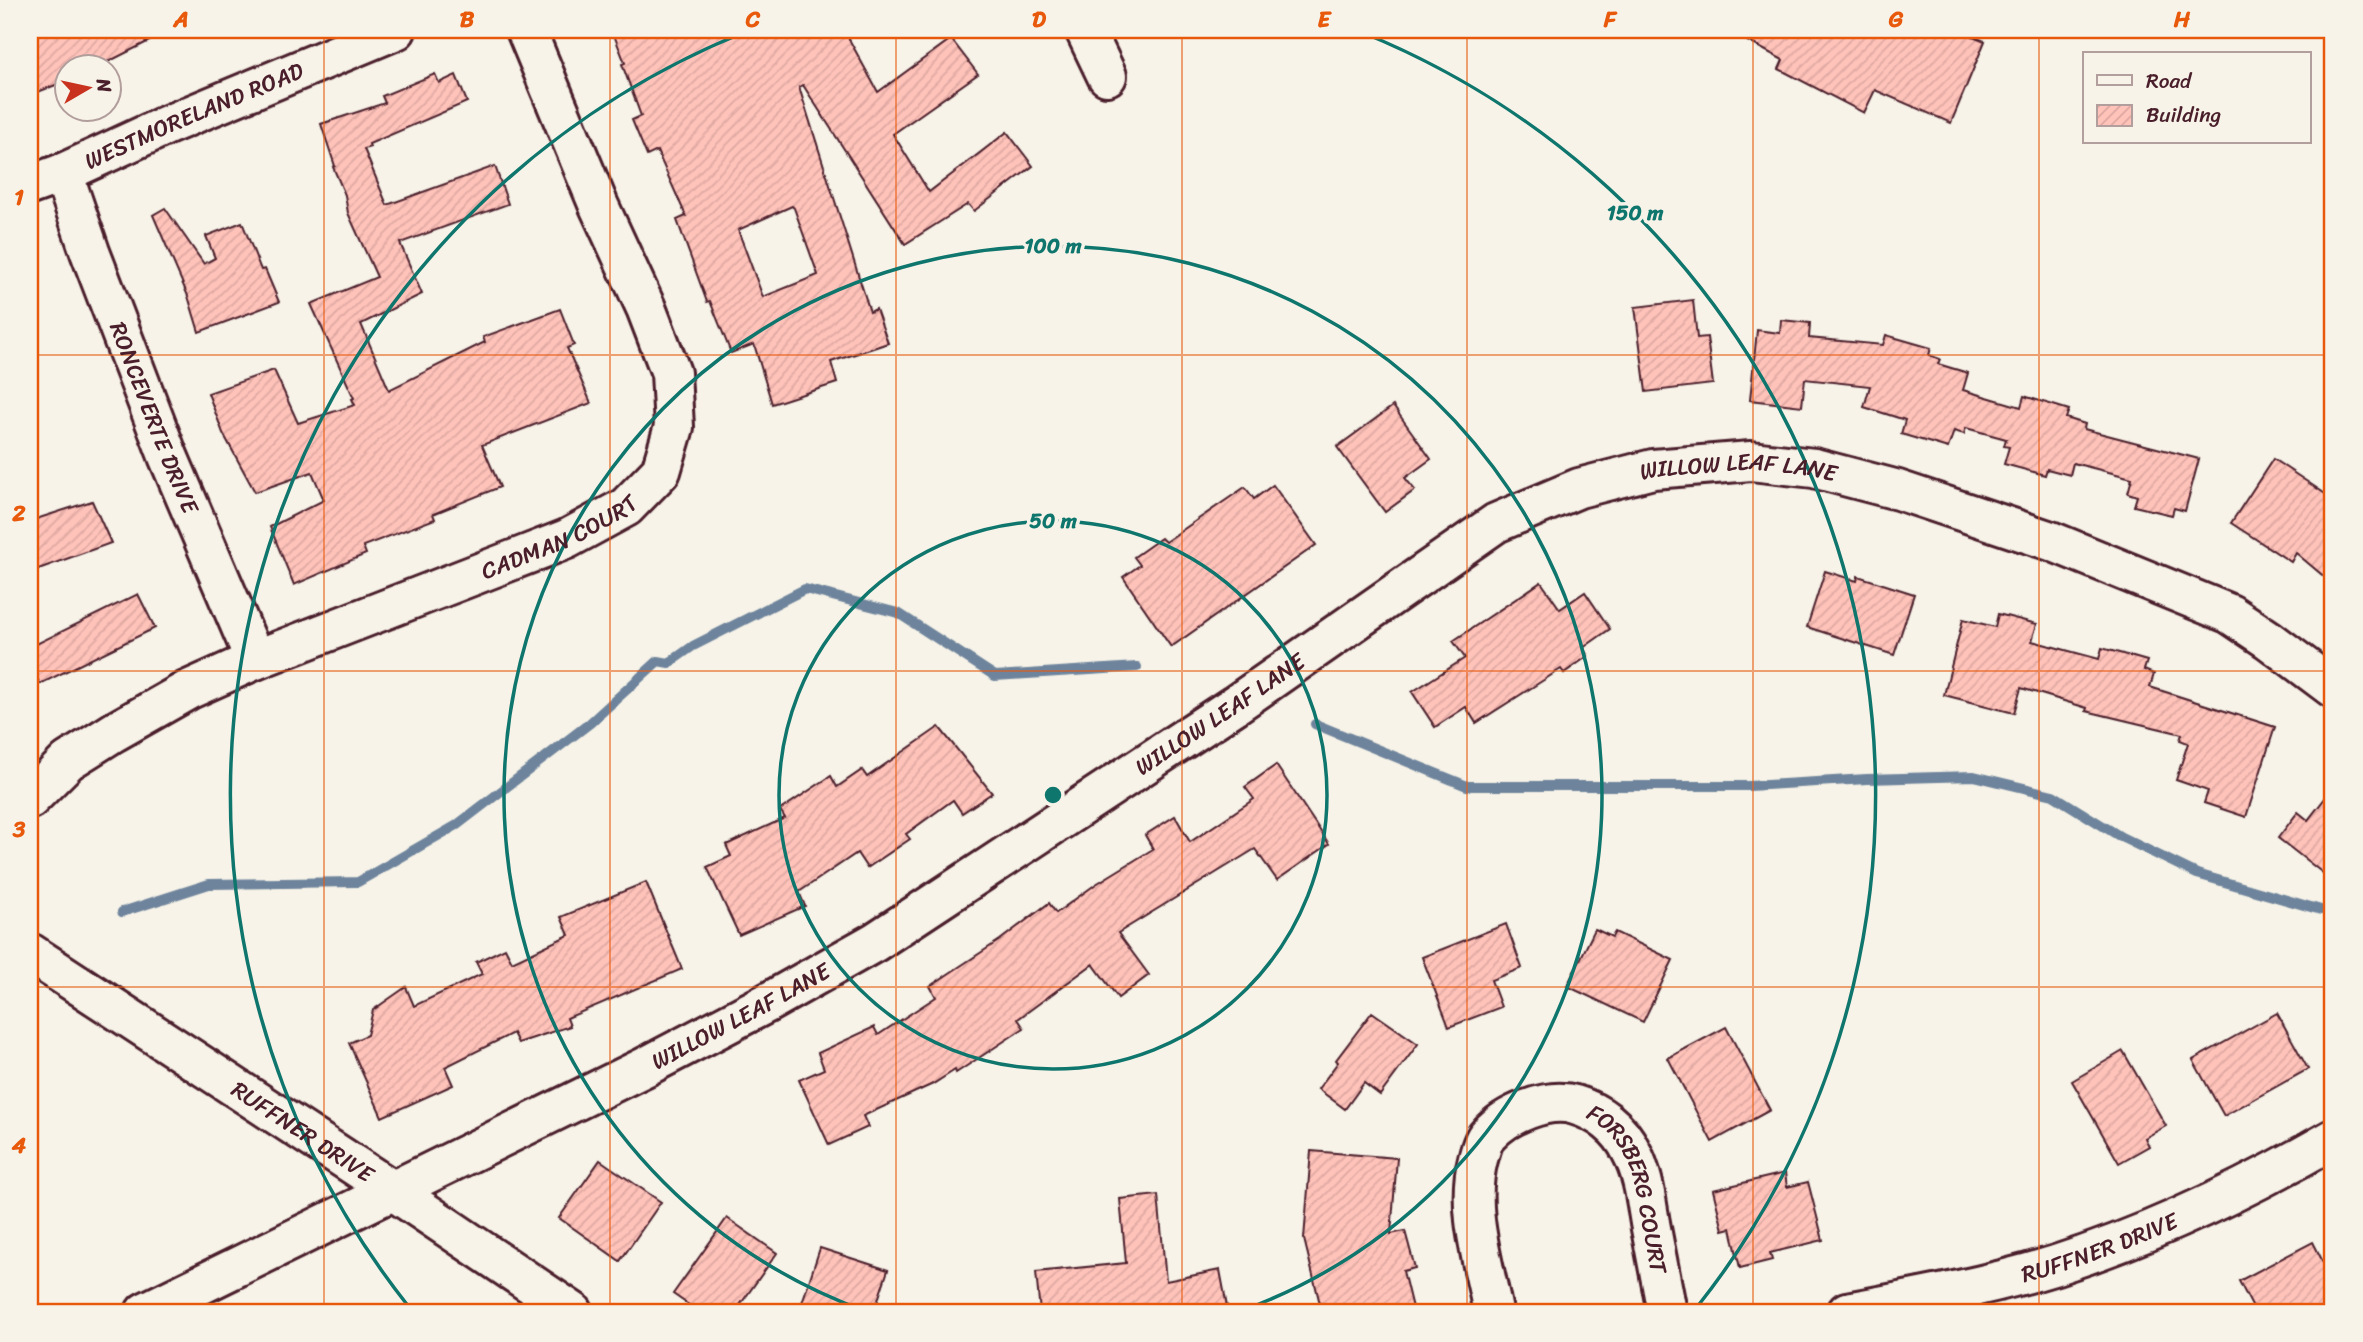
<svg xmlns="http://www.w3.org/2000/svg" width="2363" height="1342" font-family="Sriracha,sans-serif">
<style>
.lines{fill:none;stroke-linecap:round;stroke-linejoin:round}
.stream{stroke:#6e849c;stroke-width:10}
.building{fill:url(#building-hatch);stroke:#4a1f2b;stroke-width:2;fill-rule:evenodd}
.minor-casing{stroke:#4a1f2b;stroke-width:44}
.minor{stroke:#f7f3e8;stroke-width:38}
.grid{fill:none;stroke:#e8590c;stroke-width:2;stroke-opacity:0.55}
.ring{fill:none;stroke:#0f766e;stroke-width:3.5}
.labels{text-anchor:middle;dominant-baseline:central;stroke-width:7;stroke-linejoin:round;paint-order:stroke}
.street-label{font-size:23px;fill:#4a1f2b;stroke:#f7f3e8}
.centre{fill:#0f766e;stroke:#f7f3e8;stroke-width:3.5}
.ring-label{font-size:21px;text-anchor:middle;font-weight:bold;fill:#0f766e;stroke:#f7f3e8;stroke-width:7;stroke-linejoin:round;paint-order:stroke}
.neatline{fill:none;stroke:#e8590c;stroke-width:2.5}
.grid-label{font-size:23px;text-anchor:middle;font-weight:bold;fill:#e8590c}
</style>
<defs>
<pattern id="building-hatch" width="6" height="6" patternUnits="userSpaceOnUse" patternTransform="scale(1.75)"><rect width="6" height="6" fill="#ffc3ba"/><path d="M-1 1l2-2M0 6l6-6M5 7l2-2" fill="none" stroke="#dca7a0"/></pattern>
</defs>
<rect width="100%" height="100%" fill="#f7f3e8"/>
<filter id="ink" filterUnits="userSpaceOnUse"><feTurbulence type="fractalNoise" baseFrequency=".0143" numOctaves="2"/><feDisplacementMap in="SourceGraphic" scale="14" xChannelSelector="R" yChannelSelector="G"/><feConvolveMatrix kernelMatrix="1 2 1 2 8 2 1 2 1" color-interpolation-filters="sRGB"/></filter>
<g filter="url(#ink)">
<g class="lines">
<!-- stream -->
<g class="stream">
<path d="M1315,724L1467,786H1749L1867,779L1974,776L2053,795L2121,837L2197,874L2321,910"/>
<path d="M122,912L209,884L358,882L457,825L590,723L658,661L669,663L693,646L805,589L898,613L995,676L1137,667"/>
</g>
</g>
<!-- building -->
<g class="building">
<path d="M30,30H171L100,66H66V81L30,95Z"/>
<path d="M612,30H844L878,92L951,39L978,74L893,134L929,192L1007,132L1033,166L974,211L968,204L905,244L803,85L799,87L870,312L876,309L888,343L831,362L837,383L772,404L754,344L731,353L710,301L707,302L677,220L686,216L657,151L647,156L632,120L641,116L622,64L625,63ZM792,206L794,208L818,275L763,297L738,230Z"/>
<path d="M1727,30H1958L1985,41L1951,123L1875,90L1864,113L1779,69L1783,60Z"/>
<path d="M435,74L439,83L456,75L467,102L369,144L370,147L364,149L387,205L495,166L508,204L400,243L422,294L361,324L389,390L485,342L483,337L560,309L574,345L567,348L591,403L482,445L500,487L433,514L435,519L363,546L366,554L294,585L270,527L324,500L312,472L255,492L223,433L208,393L274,370L298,423L355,405L352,399L354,398L311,304L377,277L348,213L345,195L333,167L335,166L321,124L385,103L382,96Z"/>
<path d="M165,208L204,264L215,258L206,236L242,222L261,270L265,269L279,302L199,332L188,296L153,215Z"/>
<path d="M1693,300L1697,338L1707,337L1713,384L1646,392L1635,307Z"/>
<path d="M1781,320L1810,323L1809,338L1883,345L1886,335L1931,348L1929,355L1940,359L1938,364L1968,373L1963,390L2021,407L2024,396L2069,410L2066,418L2085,424L2084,429L2199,459L2185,511L2174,508L2172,515L2134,506L2137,496L2128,493L2132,478L2073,463L2070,475L2047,469L2045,475L2004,464L2009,447L2004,446L2006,439L1966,428L1964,434L1954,431L1948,448L1901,434L1905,420L1864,407L1870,386L1805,379L1802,406L1750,400L1757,330L1780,333Z"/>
<path d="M1393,406L1431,459L1405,478L1415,490L1385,512L1337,447Z"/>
<path d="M2273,459L2333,499V584L2296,553L2291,562L2231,523Z"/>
<path d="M1273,485L1316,545L1171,647L1123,577L1140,565L1134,557L1161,538L1165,542L1245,487L1254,499Z"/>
<path d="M92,501L111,543L30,572V521Z"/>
<path d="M1825,571L1857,581L1858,576L1914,594L1894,655L1807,627Z"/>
<path d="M1541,582L1560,609L1585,592L1610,629L1583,648L1588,656L1564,673L1561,669L1476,723L1466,707L1435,727L1412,692L1465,658L1453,641Z"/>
<path d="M138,594L155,628L40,684L30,665V647Z"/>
<path d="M1998,614L2037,624L2032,641L2099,659L2102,648L2147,661L2144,670L2154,674L2150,687L2275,727L2246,817L2204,803L2208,791L2176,780L2188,743L2180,740L2182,734L2086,711L2087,708L2021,688L2014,713L1944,695L1963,619L1995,627Z"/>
<path d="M939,727L992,793L962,813L953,800L906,834L910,839L867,868L857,853L799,892L805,906L739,935L707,867L731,856L726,845L785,818L780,810L831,776L837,787L862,770L867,777Z"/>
<path d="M1276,765L1329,844L1277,880L1255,849L1118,933L1149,975L1118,998L1093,964L1018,1019L1024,1028L956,1073L955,1070L933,1084L863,1116L868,1127L829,1145L799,1080L824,1069L818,1053L874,1027L878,1035L936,997L930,986L1000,940L1049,903L1056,913L1096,884L1153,849L1145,835L1175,816L1190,842L1254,799L1245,787Z"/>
<path d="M2333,788V881L2278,838L2298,812L2308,820Z"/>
<path d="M646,882L682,969L567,1018L570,1026L518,1043L513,1033L445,1067L453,1085L382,1117L349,1043L367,1035L373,1010L406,987L414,1006L482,974L476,962L505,948L512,962L569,935L561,917Z"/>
<path d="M1506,924L1522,968L1491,980L1501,1007L1449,1027L1422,957Z"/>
<path d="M1595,929L1612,937L1615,932L1673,960L1643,1022L1567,986Z"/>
<path d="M1372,1012L1418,1044L1380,1095L1364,1083L1345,1109L1318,1089L1338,1062L1336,1060Z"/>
<path d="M2277,1013L2308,1069L2224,1116L2193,1060Z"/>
<path d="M1726,1027L1770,1110L1712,1142L1668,1058Z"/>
<path d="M2123,1051L2166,1126L2145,1138L2149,1146L2119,1163L2072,1081Z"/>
<path d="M1311,1151L1397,1158L1391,1234L1405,1231L1415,1268L1403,1271L1413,1312H1322L1304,1239Z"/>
<path d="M600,1160L661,1202L620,1261L559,1218Z"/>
<path d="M1785,1173L1787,1187L1808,1182L1823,1240L1770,1253L1772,1260L1740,1268L1731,1228L1723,1230L1713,1190Z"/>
<path d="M1158,1195L1166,1281L1220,1270L1228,1312H1040L1036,1272L1126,1263L1120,1199Z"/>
<path d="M727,1218L777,1253L735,1312H699L673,1294Z"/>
<path d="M2313,1242L2333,1282V1302L2314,1312H2255L2239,1281Z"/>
<path d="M820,1248L888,1270L874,1312H799Z"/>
</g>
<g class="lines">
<defs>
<g id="minor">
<path d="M1085,30L1107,76"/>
<path id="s1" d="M63,173L90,252L168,456L255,660"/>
<path id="s2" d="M30,185L63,173L167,125L396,30"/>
<path id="s3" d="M30,799L68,761L114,732L188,690L255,660L567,539L626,507L661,471L674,427L671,373L646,308L599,206L526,30"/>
<path id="s4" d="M30,953L395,1192L573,1312"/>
<path id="s5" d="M145,1312L645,1067L767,1003L875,942L1235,705L1496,523L1579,488L1653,469L1751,461L1814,468L1898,490L2051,541L2230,614L2269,640L2333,688"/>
<path id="s6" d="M1493,1312C1484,1264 1465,1209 1478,1159C1480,1152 1483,1140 1488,1135C1506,1114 1548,1097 1575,1105C1599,1112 1620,1128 1631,1151C1643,1173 1646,1199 1650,1223C1656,1253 1661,1282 1667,1312"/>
<path id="s7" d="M1847,1312C1917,1299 1988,1286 2056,1265C2155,1233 2243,1191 2333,1139"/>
</g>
</defs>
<!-- minor casing -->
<use href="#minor" class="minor-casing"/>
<!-- minor -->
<use href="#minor" class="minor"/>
</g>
</g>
<!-- grid -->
<path class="grid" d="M324,30V1312M610,30V1312M896,30V1312M1182,30V1312M1467,30V1312M1753,30V1312M2039,30V1312M30,355H2333M30,671H2333M30,987H2333"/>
<!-- distance rings -->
<g class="ring">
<circle cx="1053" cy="795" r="274"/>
<path d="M865 1311A549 549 0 1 1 1241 1311"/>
<path d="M409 1307A823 823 0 0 1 745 32M1361 32A823 823 0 0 1 1697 1307"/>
</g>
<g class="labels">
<!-- street labels -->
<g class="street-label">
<text stroke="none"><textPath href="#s2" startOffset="178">WESTMORELAND ROAD</textPath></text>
<text stroke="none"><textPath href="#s1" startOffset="261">RONCEVERTE DRIVE</textPath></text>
<text stroke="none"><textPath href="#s5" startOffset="1820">WILLOW LEAF LANE</textPath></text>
<text stroke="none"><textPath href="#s3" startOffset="595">CADMAN COURT</textPath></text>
<text stroke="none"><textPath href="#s5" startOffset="1232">WILLOW LEAF LANE</textPath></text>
<text stroke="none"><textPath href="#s5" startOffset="665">WILLOW LEAF LANE</textPath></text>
<text stroke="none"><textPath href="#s4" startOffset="326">RUFFNER DRIVE</textPath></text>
<text stroke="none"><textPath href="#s6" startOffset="385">FORSBERG COURT</textPath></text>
<text stroke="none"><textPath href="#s7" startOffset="261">RUFFNER DRIVE</textPath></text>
</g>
</g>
<circle cx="1053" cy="795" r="10" class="centre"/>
<g class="ring-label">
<text x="1635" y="220">150 m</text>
<text x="1053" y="253">100 m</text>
<text x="1053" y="528">50 m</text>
</g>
<!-- margin -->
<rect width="2363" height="1342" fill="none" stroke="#f7f3e8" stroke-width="77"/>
<!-- legend -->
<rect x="2083" y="52" width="228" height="91" fill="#f7f3e8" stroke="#b29e9c" stroke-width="2"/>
<rect x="2097" y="75" width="35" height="10" fill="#f7f3e8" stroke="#b29e9c" stroke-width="2"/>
<text x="2146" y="88" font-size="21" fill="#4a1f2b">Road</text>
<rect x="2097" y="105" width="35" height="21" fill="url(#building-hatch)" stroke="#b29e9c" stroke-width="2"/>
<text x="2146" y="122" font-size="21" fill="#4a1f2b">Building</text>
<!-- north arrow -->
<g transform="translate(88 88) rotate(81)"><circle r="33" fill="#f7f3e8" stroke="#b29e9c" stroke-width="2"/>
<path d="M0-5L12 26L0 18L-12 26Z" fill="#c8321e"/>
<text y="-10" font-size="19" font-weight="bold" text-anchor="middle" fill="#4a1f2b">N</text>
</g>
<rect x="38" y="38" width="2286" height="1266" class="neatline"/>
<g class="grid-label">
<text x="181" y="27">A</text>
<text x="467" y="27">B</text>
<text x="753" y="27">C</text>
<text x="1039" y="27">D</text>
<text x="1324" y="27">E</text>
<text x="1610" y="27">F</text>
<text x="1896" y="27">G</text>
<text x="2182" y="27">H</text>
<text x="19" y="205">1</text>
<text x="19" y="521">2</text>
<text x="19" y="837">3</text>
<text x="19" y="1153">4</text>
</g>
</svg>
